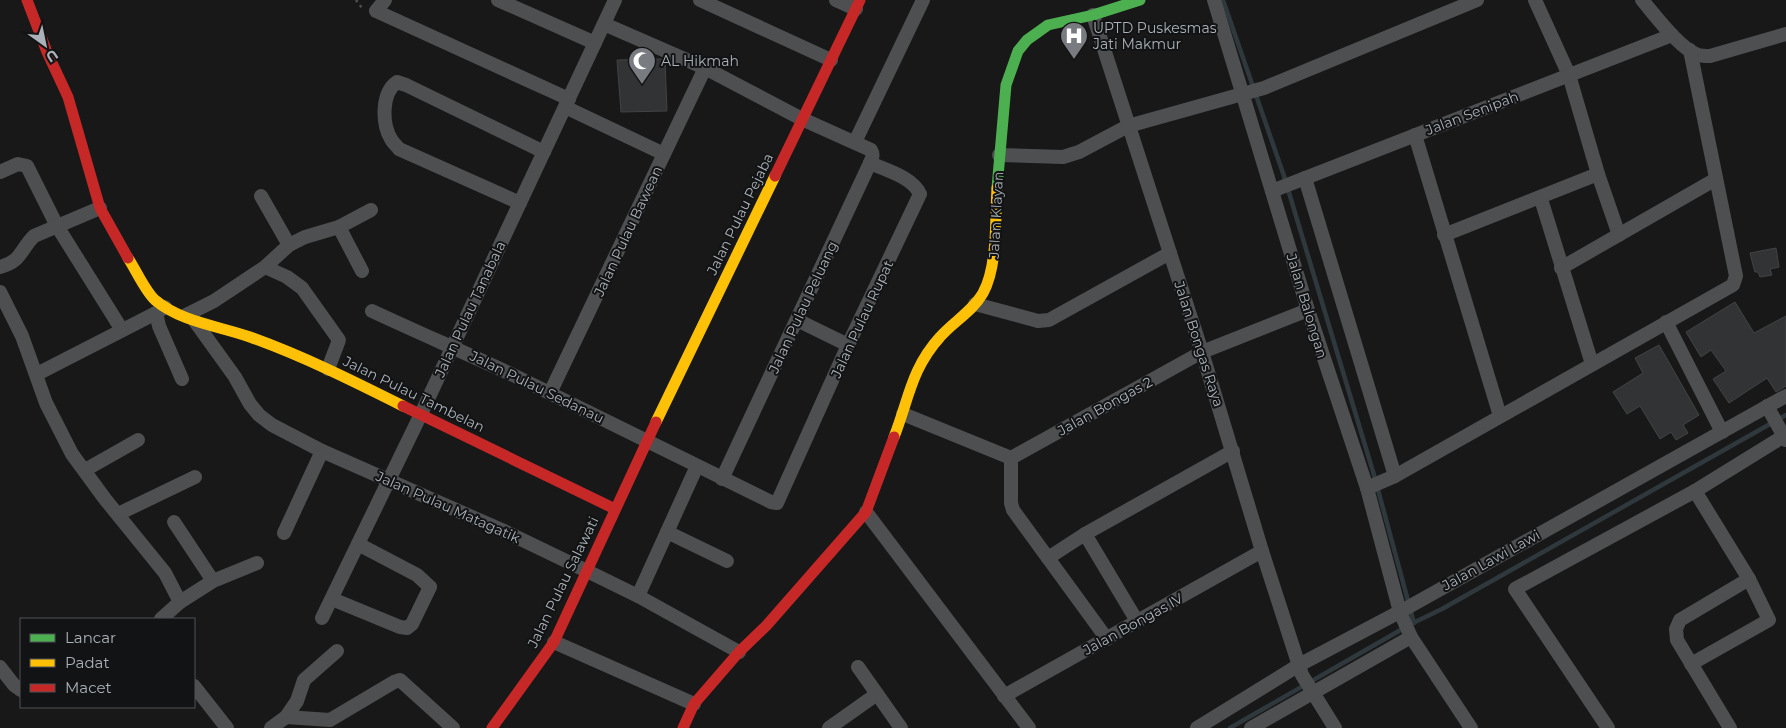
<svg xmlns="http://www.w3.org/2000/svg" width="1786" height="728" font-family="Montserrat,sans-serif">
<style>
.lines{fill:none;stroke-linecap:round;stroke-linejoin:round}
.stream{stroke:#2f393d;stroke-width:4.5}
.building{fill:#323334;stroke:#414344}
.path{stroke:#4e5052;stroke-width:2.5;stroke-dasharray:2.5 4;stroke-linecap:butt}
.street{stroke:#4d4f51;stroke-width:14}
.fast{stroke:#4caf50;stroke-width:11}
.slow{stroke:#ffc107;stroke-width:11}
.jam{stroke:#c62828;stroke-width:11}
.labels{text-anchor:middle;dominant-baseline:central;stroke-width:4;stroke-linejoin:round;paint-order:stroke}
.poi-label{font-size:14px;fill:#abb1b8;stroke:#121314;text-anchor:start}
.street-label{font-size:14px;fill:#abb1b8;stroke:#121314}
</style>
<rect width="100%" height="100%" fill="#181818"/>
<g class="lines">
<!-- stream -->
<g class="stream">
<path d="M1223,0L1284,176L1374,475L1414,623"/>
<path d="M1413,623L1442,609L1786,415"/>
<path d="M1230,728L1404,628"/>
</g>
</g>
<!-- building -->
<g class="building">
<path d="M662,59L665,60L667,111L621,112L617,60Z"/>
<path d="M1776,248L1779,267L1770,269L1772,275L1760,277L1758,272H1755L1753,265L1750,253Z"/>
<path d="M1735,302L1754,333L1786,316V386L1776,392L1767,378L1729,403L1713,379L1726,371L1711,350L1701,357L1686,332Z"/>
<path d="M1659,345L1699,415L1683,425L1688,433L1676,440L1671,432L1660,439L1640,406L1627,414L1613,392L1643,373L1635,358Z"/>
</g>
<g class="lines">
<!-- path -->
<path class="path" d="M356,0L362,8"/>
<!-- street -->
<g class="street">
<path d="M385,0L376,11L569,99"/>
<path d="M498,0L595,43"/>
<path d="M700,0L831,60"/>
<path d="M836,0L856,9"/>
<path d="M1214,0L1308,310L1367,488L1400,612L1411,637L1471,728"/>
<path d="M1535,0L1569,75L1598,174L1619,235"/>
<path d="M1642,0C1655,15 1680,49 1698,55C1702,56 1707,56 1710,56L1786,34"/>
<path d="M1093,15L1202,352L1262,551L1302,675L1335,728"/>
<path d="M604,24L705,68L802,119L871,150C874,155 872,158 870,163L722,479"/>
<path d="M565,107L664,154"/>
<path d="M1415,135L1500,416"/>
<path d="M855,142L923,0"/>
<path d="M999,155L1063,157L1079,152L1128,126L1264,88L1477,0"/>
<path d="M0,172L18,164L27,166L57,226L122,330"/>
<path d="M1305,178L1395,476"/>
<path d="M1272,191L1672,35"/>
<path d="M261,196L289,245"/>
<path d="M1541,199L1592,364"/>
<path d="M520,203L399,149C397,146 393,143 391,139C382,124 381,93 397,82L406,85L544,152"/>
<path d="M339,227L362,271"/>
<path d="M1444,235L1598,174"/>
<path d="M0,267C22,261 20,250 34,236L100,208"/>
<path d="M265,267L287,277L302,288L339,340L328,369"/>
<path d="M1561,268L1716,179"/>
<path d="M0,292L22,336L46,403L72,454L105,499L165,573L180,602L161,619"/>
<path d="M975,304L1038,321L1049,320L1170,253"/>
<path d="M372,311C419,333 466,353 513,375C599,417 685,460 771,502L777,503L848,345L920,194C912,177 886,170 870,163"/>
<path d="M156,313L159,326L182,379"/>
<path d="M186,315L214,301L265,267L289,245L305,237L339,227L371,210"/>
<path d="M194,320L235,377L250,404L259,415L272,425L322,451L506,532L587,571L638,596L739,652"/>
<path d="M797,320L848,345"/>
<path d="M1666,322L1722,432"/>
<path d="M37,374L156,313L165,307"/>
<path d="M550,393L705,68"/>
<path d="M1767,406L1786,440"/>
<path d="M903,414L1011,458"/>
<path d="M1011,458L1202,352L1308,310"/>
<path d="M1011,458V503L1013,510L1107,639"/>
<path d="M85,470L138,440"/>
<path d="M1367,488L1395,476L1733,285L1736,276L1690,50"/>
<path d="M866,512L1029,728"/>
<path d="M118,514L195,477"/>
<path d="M174,522L213,581"/>
<path d="M667,532L727,561"/>
<path d="M284,533L322,451"/>
<path d="M1085,534L1137,621"/>
<path d="M1048,558L1085,534L1233,451"/>
<path d="M638,596L697,466"/>
<path d="M332,599L400,627L407,628L412,624L430,587L417,575L358,544"/>
<path d="M180,602L213,581L257,563"/>
<path d="M322,618L421,414L615,0"/>
<path d="M554,642L694,704"/>
<path d="M1691,664L1769,620L1749,579L1695,491"/>
<path d="M0,667L14,685L21,690"/>
<path d="M858,667L901,728"/>
<path d="M194,686L227,728"/>
<path d="M1004,696L1262,551"/>
<path d="M286,717L330,720L394,682L400,680L453,728"/>
<path d="M271,728L286,717L297,701L304,680L337,651"/>
<path d="M829,728L877,694"/>
<path d="M1197,728L1299,665L1405,609L1786,396"/>
<path d="M1251,728L1411,637"/>
<path d="M1608,728L1515,589L1695,491L1784,436"/>
<path d="M1730,728L1677,640L1676,629L1680,620L1749,579"/>
</g>
<!-- fast -->
<path class="fast" d="M997,188L1006,85L1018,51L1027,40L1048,25L1093,15L1140,0"/>
<!-- slow -->
<g class="slow">
<path d="M128,258C136,270 145,291 155,300C181,322 219,326 250,337C303,356 353,381 403,406"/>
<path d="M656,422L775,176"/>
<path d="M894,437C909,399 911,369 940,337C953,322 973,311 983,293C998,266 995,219 997,188"/>
</g>
<!-- jam -->
<g class="jam">
<path d="M27,0L47,52L68,97L100,208L128,258"/>
<path d="M775,176L860,0"/>
<path d="M403,406L615,509"/>
<path d="M492,728L554,642L656,422"/>
<path d="M683,728L694,704L739,652L766,626L866,512L894,437"/>
</g>
</g>
<!-- icons -->
<defs>
<symbol id="hospital-pin" viewBox="-11 -11 22 30"><path d="M0 17L-7.5 6A9.5 9.5 0 1 1 7.5 6Z" fill="#787b80" stroke="#121314"/><path d="M-5-5h3v3.5h4V-5h3V5h-3V1.5h-4V5h-3Z" fill="#fff"/></symbol>
<symbol id="mosque-pin" viewBox="-11 -11 22 30"><path d="M0 17L-7.5 6A9.5 9.5 0 1 1 7.5 6Z" fill="#787b80" stroke="#121314"/><path d="M3.5-4.9A6 6 0 1 0 3.5 4.9A5 5 0 1 1 3.5-4.9Z" fill="#fff"/></symbol>
</defs>
<g fill-rule="evenodd">
<use href="#hospital-pin" x="1058" y="20" width="32" height="43"/>
<use href="#mosque-pin" x="626" y="45" width="32" height="43"/>
</g>
<g class="labels">
<!-- poi labels -->
<g class="poi-label">
<text x="1093" y="28">UPTD Puskesmas<tspan x="1093" dy="16">Jati Makmur</tspan></text>
<text x="661" y="61">AL Hikmah</text>
</g>
<!-- street labels -->
<g class="street-label">
<text transform="translate(1472 113) rotate(-21)">Jalan Senipah</text>
<text transform="translate(740 214) rotate(-64)">Jalan Pulau Pejaba</text>
<text transform="translate(996 215) rotate(-87)">Jalan Klayan</text>
<text transform="translate(628 231) rotate(-65)">Jalan Pulau Bawean</text>
<text transform="translate(1307 306) rotate(73)">Jalan Balongan</text>
<text transform="translate(803 307) rotate(-65)">Jalan Pulau Peluang</text>
<text transform="translate(470 309) rotate(-65)">Jalan Pulau Tanabala</text>
<text transform="translate(862 319) rotate(-65)">Jalan Pulau Rupat</text>
<text transform="translate(1199 344) rotate(72)">Jalan Bongas Raya</text>
<text transform="translate(537 387) rotate(26)">Jalan Pulau Sedanau</text>
<text transform="translate(414 394) rotate(26)">Jalan Pulau Tambelan</text>
<text transform="translate(1105 406) rotate(-29)">Jalan Bongas 2</text>
<text transform="translate(448 507) rotate(24)">Jalan Pulau Matagatik</text>
<text transform="translate(1491 560) rotate(-29)">Jalan Lawi Lawi</text>
<text transform="translate(563 582) rotate(-64)">Jalan Pulau Salawati</text>
<text transform="translate(1133 624) rotate(-29)">Jalan Bongas IV</text>
</g>
</g>
<!-- legend -->
<rect x="20" y="618" width="175" height="90" fill="#121314" stroke="#4f5256"/>
<rect x="30" y="634" width="25" height="8" fill="#4caf50" stroke="#4f5256"/>
<text x="65" y="643" font-size="15" fill="#abb1b8">Lancar</text>
<rect x="30" y="659" width="25" height="8" fill="#ffc107" stroke="#4f5256"/>
<text x="65" y="668" font-size="15" fill="#abb1b8">Padat</text>
<rect x="30" y="684" width="25" height="8" fill="#c62828" stroke="#4f5256"/>
<text x="65" y="693" font-size="15" fill="#abb1b8">Macet</text>
<!-- north arrow -->
<g transform="translate(45 45) rotate(147)" stroke="#121314" stroke-width="4" paint-order="stroke">
<path d="M0-4L9 19L0 12L-9 19Z" fill="#abb1b8"/>
<text y="-8" font-size="14" font-weight="bold" text-anchor="middle" fill="#abb1b8">U</text>
</g>
</svg>
